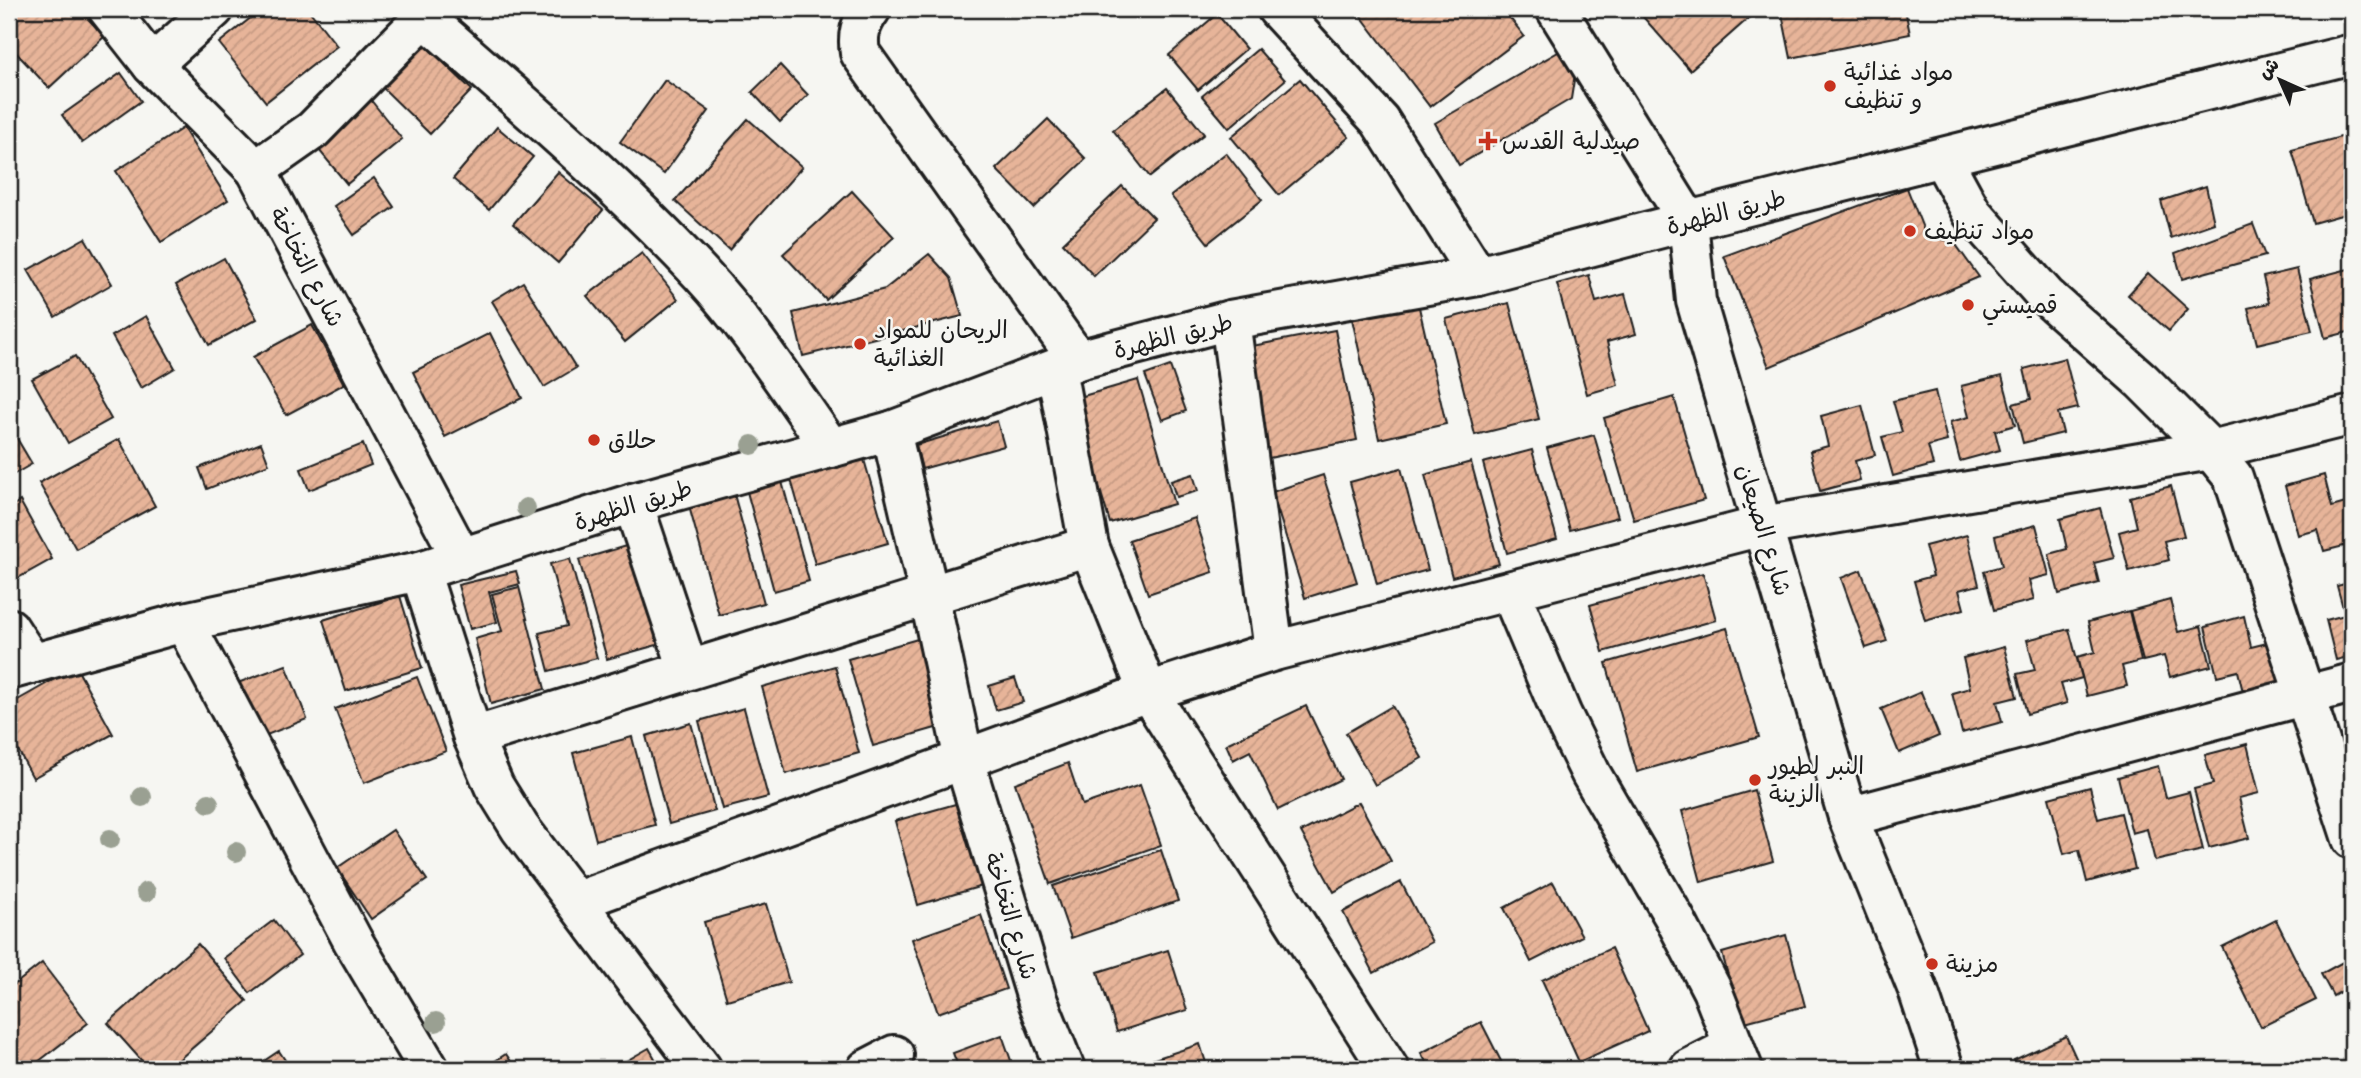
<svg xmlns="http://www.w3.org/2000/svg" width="2361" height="1078" font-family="'Shantell Sans','Playpen Sans Arabic',sans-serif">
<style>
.building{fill:url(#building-hatch);stroke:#1c1c1c;stroke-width:2}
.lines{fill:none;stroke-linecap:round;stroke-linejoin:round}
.minor-casing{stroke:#1c1c1c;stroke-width:44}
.major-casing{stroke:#1c1c1c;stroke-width:44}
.minor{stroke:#f6f6f2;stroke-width:38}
.major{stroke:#f6f6f2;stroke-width:38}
.tree{fill:#9aa092}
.poi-dot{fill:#c8321e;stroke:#f6f6f2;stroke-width:2.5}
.labels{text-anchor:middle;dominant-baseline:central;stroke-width:5;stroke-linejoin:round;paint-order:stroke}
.poi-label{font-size:24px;fill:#1c1c1c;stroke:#f6f6f2;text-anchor:start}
.street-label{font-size:24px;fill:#1c1c1c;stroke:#f6f6f2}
</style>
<defs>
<pattern id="building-hatch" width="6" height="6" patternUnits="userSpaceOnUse" patternTransform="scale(1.75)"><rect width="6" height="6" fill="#e7b499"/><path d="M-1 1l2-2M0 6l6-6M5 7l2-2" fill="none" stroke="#c69a83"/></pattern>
</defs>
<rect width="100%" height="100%" fill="#f6f6f2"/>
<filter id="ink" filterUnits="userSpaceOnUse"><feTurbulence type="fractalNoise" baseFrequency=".0143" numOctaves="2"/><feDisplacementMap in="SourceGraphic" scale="14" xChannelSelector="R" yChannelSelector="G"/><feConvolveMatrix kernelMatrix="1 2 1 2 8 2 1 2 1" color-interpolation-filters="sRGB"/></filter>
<g filter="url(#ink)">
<!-- building -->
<g class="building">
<path d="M9,9H78L105,36L49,88L9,45Z"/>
<path d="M262,9H308L337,46L266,102L219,43Z"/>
<path d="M1371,9H1503L1524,36L1430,107L1361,16Z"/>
<path d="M1636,9H1759L1690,70Z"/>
<path d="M1781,9H1905L1910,34L1791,58Z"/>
<path d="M1217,14L1246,49L1198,90L1169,55Z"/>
<path d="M424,44L472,90L430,134L383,88Z"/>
<path d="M1565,48L1576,67L1571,99L1459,165L1435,123Z"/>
<path d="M1258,49L1285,80L1229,128L1202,96Z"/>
<path d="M780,65L808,95L780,122L752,92Z"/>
<path d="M121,73L141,101L82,143L62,115Z"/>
<path d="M1300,79L1349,137L1279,195L1231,137Z"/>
<path d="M665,80L709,111L664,174L620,142Z"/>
<path d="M1167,88L1204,134L1150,177L1113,130Z"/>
<path d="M370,99L402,139L347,184L314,144Z"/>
<path d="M748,119L802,167L729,250L675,201Z"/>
<path d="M1048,119L1086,159L1034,208L996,169Z"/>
<path d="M497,127L533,157L489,210L453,179Z"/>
<path d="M183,128L228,200L161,242L116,171Z"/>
<path d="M2352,134V212L2313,223L2292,150Z"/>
<path d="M1226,153L1262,200L1208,243L1171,196Z"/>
<path d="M558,172L603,210L558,263L513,224Z"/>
<path d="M374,178L394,207L354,235L334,206Z"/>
<path d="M1122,186L1154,218L1094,276L1063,243Z"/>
<path d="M2206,186L2214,223L2171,238L2161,201Z"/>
<path d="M1907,188L1926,236L1954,242L1979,277L1769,367L1724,256Z"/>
<path d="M852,191L894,237L826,300L783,254Z"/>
<path d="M2253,224L2265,256L2182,279L2175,253Z"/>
<path d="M85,238L112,284L55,317L28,270Z"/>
<path d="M642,253L678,299L625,342L587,296Z"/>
<path d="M929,254L951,278L962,316L803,356L793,313L885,289Z"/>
<path d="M224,258L257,319L209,345L176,285Z"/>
<path d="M2352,268V331L2325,338L2310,279Z"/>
<path d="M2297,269L2312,331L2257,344L2248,308L2269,303L2263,277Z"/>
<path d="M2148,273L2188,309L2169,331L2128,295Z"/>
<path d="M1589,275L1596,302L1625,294L1636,334L1607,342L1618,385L1587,394L1557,284Z"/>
<path d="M523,282L576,368L544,387L492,301Z"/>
<path d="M1418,303L1446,424L1379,439L1352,319Z"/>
<path d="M1509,303L1539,419L1475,435L1446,319Z"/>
<path d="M146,316L175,368L141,388L112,336Z"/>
<path d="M312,325L344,384L286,415L253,357Z"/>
<path d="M1335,330L1357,440L1269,458L1247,347Z"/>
<path d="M490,333L522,398L445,437L413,372Z"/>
<path d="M75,356L111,419L68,443L32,379Z"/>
<path d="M2065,358L2078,408L2058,413L2063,433L2023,443L2013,404L2031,399L2024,369Z"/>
<path d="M1170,366L1186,411L1162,420L1145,375Z"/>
<path d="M2002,376L2015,425L1995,431L2000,450L1960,461L1950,422L1969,417L1961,386Z"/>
<path d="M1138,380L1174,504L1110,523L1073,399Z"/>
<path d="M1935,391L1947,441L1928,446L1933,465L1893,476L1882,437L1902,432L1893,401Z"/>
<path d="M1674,397L1704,500L1634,520L1604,418Z"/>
<path d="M1862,405L1875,455L1855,461L1860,480L1820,491L1810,451L1828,446L1821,416Z"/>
<path d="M997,421L1004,446L922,469L916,445Z"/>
<path d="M9,425L32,464L9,477Z"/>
<path d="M1594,435L1618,517L1570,530L1547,448Z"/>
<path d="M119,439L155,506L76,549L39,483Z"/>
<path d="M261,443L269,464L207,489L199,468Z"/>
<path d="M363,444L371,465L309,490L301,469Z"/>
<path d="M1532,450L1557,539L1507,553L1483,463Z"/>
<path d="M863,456L888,543L815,564L790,476Z"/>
<path d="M1471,462L1499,564L1452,577L1425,475Z"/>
<path d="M1401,468L1428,570L1377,584L1350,482Z"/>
<path d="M1193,474L1198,491L1176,497L1171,481Z"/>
<path d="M1323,475L1357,582L1305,598L1272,492Z"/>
<path d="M2324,475L2332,507L2352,501V544L2324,551L2318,530L2298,535L2285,486Z"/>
<path d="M781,478L809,581L774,591L746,488Z"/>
<path d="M2171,486L2184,536L2164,541L2169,560L2129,571L2119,532L2137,527L2130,497Z"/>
<path d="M732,487L764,603L719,615L687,499Z"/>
<path d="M20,501L52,559L9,583V508Z"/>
<path d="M2100,508L2114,558L2094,563L2099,583L2059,594L2049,554L2067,549L2060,519Z"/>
<path d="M1195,518L1213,572L1148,594L1129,540Z"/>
<path d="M2036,525L2049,575L2029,580L2034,600L1994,610L1984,571L2002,566L1995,536Z"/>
<path d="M1967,535L1979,585L1959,590L1964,609L1925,620L1914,581L1933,576L1925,546Z"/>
<path d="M636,543L664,643L607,659L579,560Z"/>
<path d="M570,559L597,658L549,671L539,633L567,626L550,564Z"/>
<path d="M1861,570L1887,641L1866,648L1841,578Z"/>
<path d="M516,571L520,584L489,592L497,622L470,629L458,585Z"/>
<path d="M1703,573L1716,620L1603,652L1590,605Z"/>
<path d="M2352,582V656L2336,660L2326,620L2345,615L2337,586Z"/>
<path d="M519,587L545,689L491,704L475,639L502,631L492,594Z"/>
<path d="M400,596L422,668L346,691L323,620Z"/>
<path d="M2170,600L2178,632L2201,626L2211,666L2170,677L2164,656L2143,661L2130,611Z"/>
<path d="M2129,611L2141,661L2122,666L2127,686L2087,696L2077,657L2095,652L2088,622Z"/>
<path d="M2244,616L2251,647L2275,641L2285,681L2243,692L2238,671L2217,676L2205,627Z"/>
<path d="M1727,628L1759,737L1637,772L1606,663Z"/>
<path d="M2069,629L2082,678L2061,684L2067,703L2027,714L2017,674L2035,670L2027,640Z"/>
<path d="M921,638L946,725L873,746L848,659Z"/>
<path d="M2004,647L2017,697L1997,702L2002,722L1962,733L1952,693L1970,688L1963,658Z"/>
<path d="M286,665L307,719L254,740L232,685Z"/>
<path d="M835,666L859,753L786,774L762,687Z"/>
<path d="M76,667L113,734L33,778L9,733V705Z"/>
<path d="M417,677L446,751L364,783L335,709Z"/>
<path d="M1015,678L1023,702L996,710L989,686Z"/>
<path d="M1921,692L1939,736L1899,753L1881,709Z"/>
<path d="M1306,706L1341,779L1278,810L1250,751L1233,760L1226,744Z"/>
<path d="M1392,706L1422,758L1375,785L1346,733Z"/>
<path d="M744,708L768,797L722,809L699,721Z"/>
<path d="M691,723L715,811L669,824L646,736Z"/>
<path d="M632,737L655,825L596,840L573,753Z"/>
<path d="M2247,744L2259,793L2239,798L2249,838L2209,848L2194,789L2213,784L2205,755Z"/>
<path d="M1068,763L1082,805L1140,785L1161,845L1050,884L1015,783Z"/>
<path d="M2158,766L2166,798L2189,792L2203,850L2155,861L2147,829L2132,833L2118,777Z"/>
<path d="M2090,787L2098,819L2121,813L2135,869L2087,882L2079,850L2064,854L2049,798Z"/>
<path d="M1754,790L1773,861L1701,882L1682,811Z"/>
<path d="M1359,802L1391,861L1334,892L1301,832Z"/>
<path d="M959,803L982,886L918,905L895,821Z"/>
<path d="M393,830L427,880L371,919L337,868Z"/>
<path d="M1161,850L1178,901L1071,938L1053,886Z"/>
<path d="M1401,882L1432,942L1374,973L1343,912Z"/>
<path d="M1553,882L1582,936L1531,962L1504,908Z"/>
<path d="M766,904L789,982L727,1000L704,922Z"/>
<path d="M981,915L1006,989L938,1013L912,939Z"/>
<path d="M274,920L300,955L250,993L224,958Z"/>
<path d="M2276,920L2316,1000L2261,1027L2222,947Z"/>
<path d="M1786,935L1805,1006L1741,1023L1722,953Z"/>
<path d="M198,944L247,1001L168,1069H149L108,1023Z"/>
<path d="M1611,948L1648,1031L1579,1062L1542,980Z"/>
<path d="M1168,950L1187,1010L1117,1032L1098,972Z"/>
<path d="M2352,957V985L2333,996L2321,974Z"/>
<path d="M42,963L88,1023L29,1069H9V989Z"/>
<path d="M1481,1022L1505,1069H1430L1421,1053Z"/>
<path d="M1002,1035L1014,1069H959L953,1053Z"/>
<path d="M2066,1036L2081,1069H2018L2014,1060Z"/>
<path d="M1200,1044L1208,1069H1124Z"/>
<path d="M649,1048L661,1069H612Z"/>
<path d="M279,1051L291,1069H252Z"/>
<path d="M506,1054L516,1069H483Z"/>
</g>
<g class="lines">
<defs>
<g id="minor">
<path d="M108,9L152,65L256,170L462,559"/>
<path d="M871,9C860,24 857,35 860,53L1078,360"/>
<path d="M1277,9L1380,121L1478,276"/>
<path d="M1556,9L1688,221L1696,301L1848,817L1918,990L1944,1069"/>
<path d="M425,18C520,101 615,182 701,274C750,327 789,389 831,448"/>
<path d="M152,65L214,9"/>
<path d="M1942,158L1972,213L2046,296L2142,381L2211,450L2233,477L2352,839"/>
<path d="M256,170L313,130L432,9"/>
<path d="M1230,320L1274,651"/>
<path d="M1056,369L1089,546L1148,692L1389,1069"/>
<path d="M891,431L929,595L964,760L1037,999L1065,1069"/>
<path d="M633,503L688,669"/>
<path d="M420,571L473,737L494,786L520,828L702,1069"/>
<path d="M1510,591L1562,715L1591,774L1674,917L1712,990L1743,1069"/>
<path d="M184,622L353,941L429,1069"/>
<path d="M9,628L32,663"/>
<path d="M473,737L1089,546"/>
<path d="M1848,817L2352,683"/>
<path d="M577,901L1148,692L1274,651L1762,526L2211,450L2352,415"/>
<path d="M867,1069L894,1055"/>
<path d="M1689,1069L1734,1046"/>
</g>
<path id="major" d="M9,670L184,622L420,571L633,503L891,431L1078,360L1230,320L1478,276L1688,221L2352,54"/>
</defs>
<!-- minor casing -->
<use href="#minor" class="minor-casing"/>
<!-- major casing -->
<use href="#major" class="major-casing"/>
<!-- minor -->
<use href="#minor" class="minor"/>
<!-- major -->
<use href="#major" class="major"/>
</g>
<!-- trees -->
<g class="tree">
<circle cx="752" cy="445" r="10"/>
<circle cx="526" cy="508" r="10"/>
<circle cx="142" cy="797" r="10"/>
<circle cx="209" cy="803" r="10"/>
<circle cx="110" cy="839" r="10"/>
<circle cx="236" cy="852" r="10"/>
<circle cx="146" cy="892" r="10"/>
<circle cx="436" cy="1022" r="10"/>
</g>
</g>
<!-- markers -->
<g class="poi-dot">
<circle cx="1830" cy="86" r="7"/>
<path d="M1484.5 130.5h7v7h7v7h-7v7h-7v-7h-7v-7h7z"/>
<circle cx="1910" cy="231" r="7"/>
<circle cx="1968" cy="305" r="7"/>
<circle cx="860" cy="344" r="7"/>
<circle cx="594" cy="440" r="7"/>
<circle cx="1755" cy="780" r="7"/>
<circle cx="1932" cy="964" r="7"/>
</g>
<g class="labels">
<!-- poi labels -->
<g class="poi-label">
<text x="1844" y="72">مواد غذائية<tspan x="1844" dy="28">و تنظيف</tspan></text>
<text x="1502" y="141">صيدلية القدس</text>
<text x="1924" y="231">مواد تنظيف</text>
<text x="1982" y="305">قميستي</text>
<text x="874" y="330">الريحان للمواد<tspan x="874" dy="28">الغذائية</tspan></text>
<text x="608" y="440">حلاق</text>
<text x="1769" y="766">النبر لطيور<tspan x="1769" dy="28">الزينة</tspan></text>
<text x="1946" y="964">مزينة</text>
</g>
<!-- street labels -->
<g class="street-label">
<text transform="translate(1726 212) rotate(-14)">طريق الظهرة</text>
<text transform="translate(307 267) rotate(62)">شارع التخاخة</text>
<text transform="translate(1173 336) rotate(-14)">طريق الظهرة</text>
<text transform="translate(633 505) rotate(-17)">طريق الظهرة</text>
<text transform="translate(1764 530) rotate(73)">شارع الصيعان</text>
<text transform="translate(1011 916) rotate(73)">شارع التخاخة</text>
</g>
</g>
<!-- margin -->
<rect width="2361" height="1078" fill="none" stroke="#f6f6f2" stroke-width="35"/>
<rect x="18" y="18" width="2326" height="1043" fill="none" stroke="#1c1c1c" stroke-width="2.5" filter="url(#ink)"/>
<!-- north arrow -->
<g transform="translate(2280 80) rotate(315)" stroke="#f6f6f2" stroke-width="5" paint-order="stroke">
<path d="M0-5L12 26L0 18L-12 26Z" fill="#1c1c1c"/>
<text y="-10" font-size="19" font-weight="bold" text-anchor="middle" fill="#1c1c1c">ش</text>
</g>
</svg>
